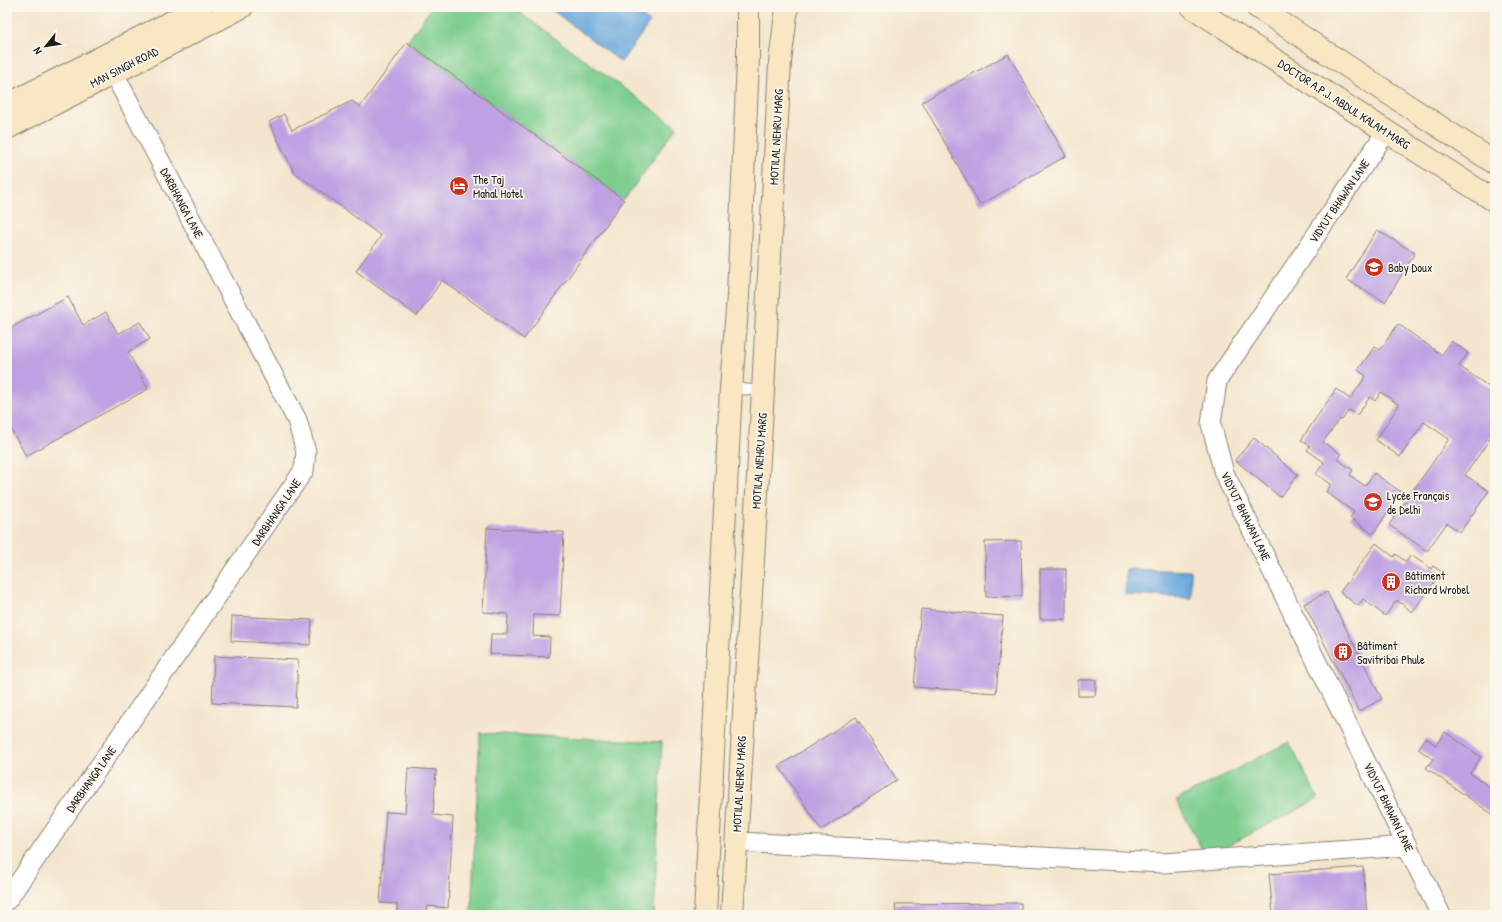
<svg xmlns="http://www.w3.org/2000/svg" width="1502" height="922" font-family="'Patrick Hand',sans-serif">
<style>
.green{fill:#7bcd8e;stroke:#4c7455}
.water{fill:#6ba9dd;stroke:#44627c}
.building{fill:#bea1e2}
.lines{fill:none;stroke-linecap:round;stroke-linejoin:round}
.lane-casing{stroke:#888175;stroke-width:12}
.street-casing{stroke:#888175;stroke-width:21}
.secondary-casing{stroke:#888175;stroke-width:24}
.lane{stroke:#fff;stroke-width:10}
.street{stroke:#fff;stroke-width:19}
.secondary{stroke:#f9e7c3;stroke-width:22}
.labels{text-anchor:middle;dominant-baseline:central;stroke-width:3.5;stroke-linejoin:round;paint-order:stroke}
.street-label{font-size:12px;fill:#1c1c1c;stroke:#fbf7ec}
.poi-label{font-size:12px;fill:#1c1c1c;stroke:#fbf7ec;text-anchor:start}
</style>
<rect width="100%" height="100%" fill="#fbf7ec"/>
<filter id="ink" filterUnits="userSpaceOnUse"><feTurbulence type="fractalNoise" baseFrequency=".025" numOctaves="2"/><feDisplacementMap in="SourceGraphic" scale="8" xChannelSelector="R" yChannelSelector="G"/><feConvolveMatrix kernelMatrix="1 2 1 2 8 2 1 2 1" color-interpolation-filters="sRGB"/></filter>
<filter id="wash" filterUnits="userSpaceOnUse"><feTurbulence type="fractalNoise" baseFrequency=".012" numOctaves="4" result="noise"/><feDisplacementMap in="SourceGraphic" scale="16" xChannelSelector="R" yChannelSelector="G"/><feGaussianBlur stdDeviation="0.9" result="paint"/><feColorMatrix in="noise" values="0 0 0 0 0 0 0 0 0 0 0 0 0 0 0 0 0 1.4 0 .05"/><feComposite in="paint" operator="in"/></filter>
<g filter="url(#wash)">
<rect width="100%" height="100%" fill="#f4e6ce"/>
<!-- green -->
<g class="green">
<path d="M432,7H512L677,127L624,200L407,42Z"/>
<path d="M480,733L662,742L654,915H471Z"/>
<path d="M1289,742L1318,799L1206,857L1176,800Z"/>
</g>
<!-- water -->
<g class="water">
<path d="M548,7H630L650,22L621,62Z"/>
<path d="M1126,569L1191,571V598L1125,595Z"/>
</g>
<g id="blocks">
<!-- building -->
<g class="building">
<path d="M407,42L624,200L524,339L442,280L417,316L356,271L381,236L294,172L269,122L284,114L292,130L352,101L360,107Z"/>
<path d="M1008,54L1066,156L980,205L922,102Z"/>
<path d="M1377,230L1415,253L1385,302L1346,279Z"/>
<path d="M68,297L83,325L106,312L118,334L140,322L150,339L128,352L148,389L26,456L11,429L7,432V330Z"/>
<path d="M1398,324L1442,355L1451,341L1468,353L1459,366L1495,391V432L1465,475L1489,491L1460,532L1447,523L1427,551L1389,525L1449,439L1424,422L1400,457L1376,440L1399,405L1381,392L1375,401L1370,397L1357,415L1349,410L1342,420L1340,419L1323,442L1341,454L1337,459L1353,470L1350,475L1365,486L1374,473L1401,492L1373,534L1350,518L1354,512L1326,492L1331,484L1316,474L1324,462L1307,450L1310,446L1301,440L1336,389L1350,399L1366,376L1358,370L1375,346L1380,350Z"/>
<path d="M1254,438L1298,475L1280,497L1235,460Z"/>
<path d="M487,528L564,532L560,616L534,615L533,636L550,637L549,657L490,654L491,634H507L508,614L483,612Z"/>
<path d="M1021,541L1022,596L986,597L985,542Z"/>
<path d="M1376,543L1394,557L1396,554L1406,562L1411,555L1431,569L1433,566L1442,572L1412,612L1397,600L1385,616L1363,599L1358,606L1340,592Z"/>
<rect x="1040" y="569" width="26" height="50"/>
<path d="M1327,592L1382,699L1359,711L1304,604Z"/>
<path d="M921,609L1003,616L996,693L914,687Z"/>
<path d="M232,616L312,620L310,645L231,641Z"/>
<path d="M214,656L298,660L296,707L212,703Z"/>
<path d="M1078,680H1096L1095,696H1078Z"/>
<path d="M856,717L897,780L821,830L779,766Z"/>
<path d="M1445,732L1481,757L1470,773L1495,791V816L1426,768L1433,759L1418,749L1426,738L1436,745Z"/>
<path d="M408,768L436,770L433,815L453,817L448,908L428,906L427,915H397V904L380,903L386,812L405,813Z"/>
<path d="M1363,867L1367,915H1273L1269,874Z"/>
<path d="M1021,903V915H896L895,904Z"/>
</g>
</g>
</g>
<g filter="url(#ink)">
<use href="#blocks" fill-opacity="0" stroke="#888175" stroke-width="1"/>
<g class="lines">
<defs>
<path id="lane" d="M731,388L763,391"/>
<g id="street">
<path d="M1386,132L1217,381L1211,424L1224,473L1441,915"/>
<path d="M736,842L1163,863L1408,846"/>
<path d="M7,900L304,470L306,452L297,420L113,72"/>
</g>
<g id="secondary">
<path d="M1192,7L1495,201"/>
<path d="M1257,7L1495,163"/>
<path d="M7,105L201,7"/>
<path d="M7,128L242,7"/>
<path d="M705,915L731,388L738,296L748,60V7"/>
<path d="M732,915L763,391L780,62L787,7"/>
</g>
</defs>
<!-- lane casing -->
<use href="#lane" class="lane-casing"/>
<!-- street casing -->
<use href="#street" class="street-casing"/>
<!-- secondary casing -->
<use href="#secondary" class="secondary-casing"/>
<!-- lane -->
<use href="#lane" class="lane"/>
<!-- street -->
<use href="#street" class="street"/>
<!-- secondary -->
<use href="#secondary" class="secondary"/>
</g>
</g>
<!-- icons -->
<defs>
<symbol id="hotel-disc" viewBox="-11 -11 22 22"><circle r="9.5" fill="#c8321e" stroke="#fbf7ec"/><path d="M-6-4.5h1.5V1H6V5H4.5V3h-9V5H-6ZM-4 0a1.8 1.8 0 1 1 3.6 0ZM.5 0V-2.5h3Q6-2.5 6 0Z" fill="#fff"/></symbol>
<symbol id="school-disc" viewBox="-11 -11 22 22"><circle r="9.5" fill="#c8321e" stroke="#fbf7ec"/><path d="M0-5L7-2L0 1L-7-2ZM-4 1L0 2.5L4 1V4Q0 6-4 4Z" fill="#fff"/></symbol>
<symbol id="building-disc" viewBox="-11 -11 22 22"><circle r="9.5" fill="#c8321e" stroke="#fbf7ec"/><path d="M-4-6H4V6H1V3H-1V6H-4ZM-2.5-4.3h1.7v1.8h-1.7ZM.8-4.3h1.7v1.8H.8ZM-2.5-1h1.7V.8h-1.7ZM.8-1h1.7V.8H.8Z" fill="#fff"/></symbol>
</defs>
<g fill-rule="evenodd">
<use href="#hotel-disc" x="448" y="175" width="22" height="22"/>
<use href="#school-disc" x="1363" y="256" width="22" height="22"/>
<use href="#school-disc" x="1362" y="491" width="22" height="22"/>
<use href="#building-disc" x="1380" y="571" width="22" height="22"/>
<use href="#building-disc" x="1332" y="641" width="22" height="22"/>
</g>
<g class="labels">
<!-- street labels -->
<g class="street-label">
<text transform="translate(124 67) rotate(-27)">MAN SINGH ROAD</text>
<text transform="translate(1344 104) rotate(33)">DOCTOR A.P.J. ABDUL KALAM MARG</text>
<text transform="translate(776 137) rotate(-87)">MOTILAL NEHRU MARG</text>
<text transform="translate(1339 201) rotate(-56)">VIDYUT BHAWAN LANE</text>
<text transform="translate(182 203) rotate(62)">DARBHANGA LANE</text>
<text transform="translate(759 461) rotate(-86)">MOTILAL NEHRU MARG</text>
<text transform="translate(276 512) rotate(-56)">DARBHANGA LANE</text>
<text transform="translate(1246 516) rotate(64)">VIDYUT BHAWAN LANE</text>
<text transform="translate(91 779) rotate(-55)">DARBHANGA LANE</text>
<text transform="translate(739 784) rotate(-87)">MOTILAL NEHRU MARG</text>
<text transform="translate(1389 807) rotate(64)">VIDYUT BHAWAN LANE</text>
</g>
<!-- poi labels -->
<g class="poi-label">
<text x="473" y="179">The Taj<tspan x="473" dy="14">Mahal Hotel</tspan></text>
<text x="1388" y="267">Baby Doux</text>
<text x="1387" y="495">Lycée Français<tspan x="1387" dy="14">de Delhi</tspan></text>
<text x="1405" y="575">Bâtiment<tspan x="1405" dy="14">Richard Wrobel</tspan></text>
<text x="1357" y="645">Bâtiment<tspan x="1357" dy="14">Savitribai Phule</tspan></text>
</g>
</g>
<!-- margin -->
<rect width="1502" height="922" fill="none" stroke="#fbf7ec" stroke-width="24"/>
<!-- north arrow -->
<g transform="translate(46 46) rotate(240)" stroke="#fbf7ec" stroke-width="3" paint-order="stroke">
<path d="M0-3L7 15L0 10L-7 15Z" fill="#1c1c1c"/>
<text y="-6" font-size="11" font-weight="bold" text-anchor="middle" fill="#1c1c1c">N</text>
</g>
</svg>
